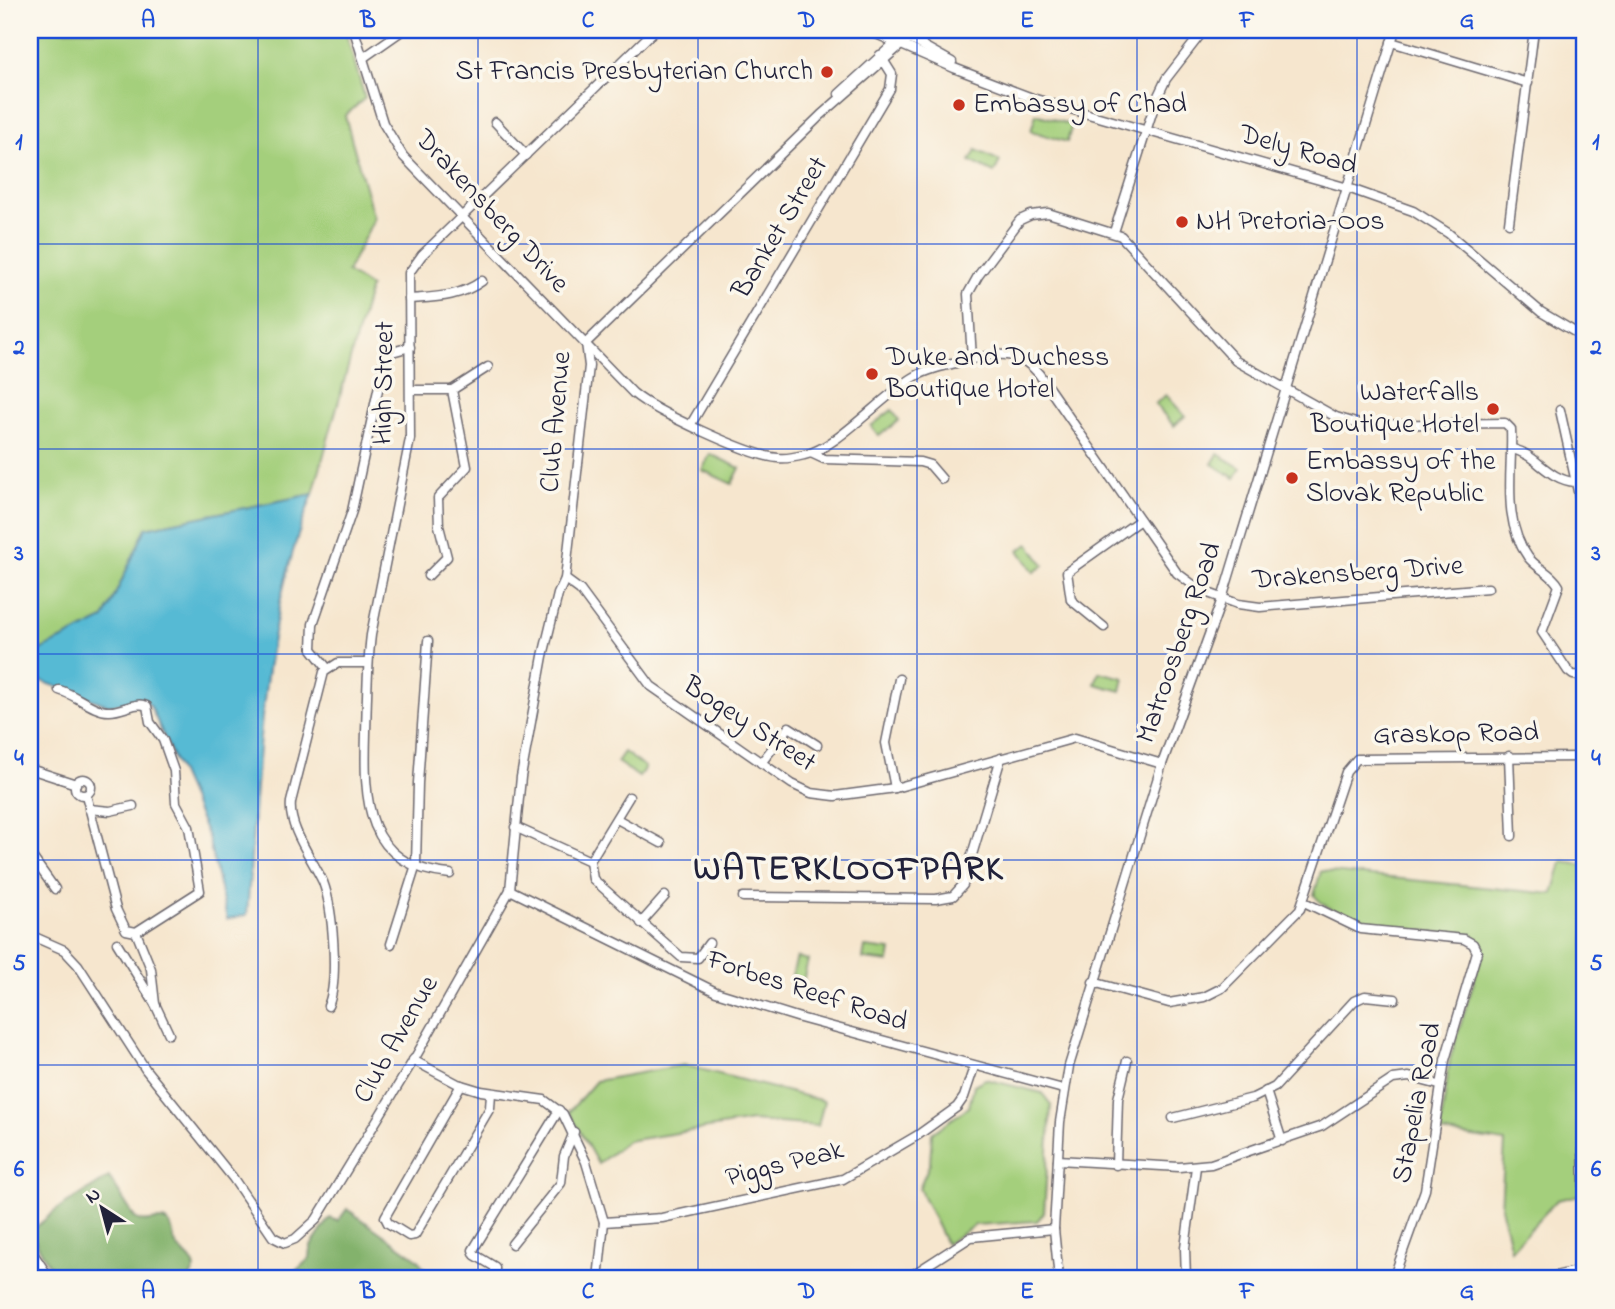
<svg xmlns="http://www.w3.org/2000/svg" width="1615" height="1309" font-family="'Indie Flower',sans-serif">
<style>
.green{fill:#a4cf7c;stroke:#63785c;stroke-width:2}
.forest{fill:#83b26c;stroke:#526a54;stroke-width:2}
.water{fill:#56bad4;stroke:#3c6e88;stroke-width:2}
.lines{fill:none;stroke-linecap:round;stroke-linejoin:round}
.minor-casing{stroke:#6c676e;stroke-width:11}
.minor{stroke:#fff;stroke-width:8}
.grid{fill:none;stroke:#1d4ed8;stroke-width:2;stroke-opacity:0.55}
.poi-dot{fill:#c8321e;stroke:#fbf7ec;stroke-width:2.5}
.labels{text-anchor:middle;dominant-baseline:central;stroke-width:7;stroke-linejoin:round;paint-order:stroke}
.poi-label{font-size:28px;fill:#22223b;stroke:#fbf7ec;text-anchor:start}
.street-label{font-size:28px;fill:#22223b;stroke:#fbf7ec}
.district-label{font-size:35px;font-weight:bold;letter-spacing:2px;fill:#22223b;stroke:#fbf7ec}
.neatline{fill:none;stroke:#1d4ed8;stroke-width:2.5}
.grid-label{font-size:23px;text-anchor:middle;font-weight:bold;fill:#1d4ed8}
</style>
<rect width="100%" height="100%" fill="#fbf7ec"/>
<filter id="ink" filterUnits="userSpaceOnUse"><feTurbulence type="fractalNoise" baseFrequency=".0143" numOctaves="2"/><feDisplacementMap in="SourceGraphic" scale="14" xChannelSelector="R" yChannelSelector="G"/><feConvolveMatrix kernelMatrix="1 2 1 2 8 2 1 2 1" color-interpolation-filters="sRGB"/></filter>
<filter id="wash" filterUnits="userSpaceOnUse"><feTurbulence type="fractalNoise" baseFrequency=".00686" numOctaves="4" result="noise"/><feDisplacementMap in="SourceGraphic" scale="28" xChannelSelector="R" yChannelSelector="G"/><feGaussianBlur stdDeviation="1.57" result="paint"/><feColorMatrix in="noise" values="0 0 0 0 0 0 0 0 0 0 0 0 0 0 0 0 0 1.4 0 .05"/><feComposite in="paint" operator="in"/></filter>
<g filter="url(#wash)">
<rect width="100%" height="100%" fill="#f6e6ce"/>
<!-- green -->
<g class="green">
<path d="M30,30H345L365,98L345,116L374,219L347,272L370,287L313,494L146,528L104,619L30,655Z"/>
<path d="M1036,114L1072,125L1067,142L1031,131Z"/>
<path d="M976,150L1000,161L994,173L970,161Z"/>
<path d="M1166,395L1185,416L1174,426L1155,404Z"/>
<path d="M892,410L899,420L879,436L871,426Z"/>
<path d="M710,454L740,468L732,484L702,470Z"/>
<path d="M1218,454L1241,468L1235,478L1212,464Z"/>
<path d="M1029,544L1044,565L1034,572L1019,550Z"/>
<path d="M1099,672L1124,678L1121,691L1095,684Z"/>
<path d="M624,752L645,767L639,777L617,762Z"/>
<path d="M1562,862L1585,865V1194L1557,1200L1511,1250L1501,1207L1505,1142L1440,1132L1450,1059L1482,955L1479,943L1469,935C1429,931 1340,929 1314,895L1321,871L1553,894Z"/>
<path d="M865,947L891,950L889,962L863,959Z"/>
<path d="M797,957L808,960L802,986L790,983Z"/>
<path d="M684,1065L824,1101L818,1126L752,1121L627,1141L598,1164L569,1112L596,1081Z"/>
<path d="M985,1079L1042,1093L1051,1105L1044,1213L1037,1221L975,1225L946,1244L919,1188L930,1163L932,1133L969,1107L974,1085Z"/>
</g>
<!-- forest -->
<g class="forest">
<path d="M109,1177L135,1218C145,1225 152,1219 162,1220C174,1222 172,1235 175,1243C180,1253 193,1257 195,1269L189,1279H57L30,1232L55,1211Z"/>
<path d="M347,1209L419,1260L430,1279H287L310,1258L311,1246L330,1218L338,1221Z"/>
</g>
<!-- water -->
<path class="water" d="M313,494C259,626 258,774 247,915L227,919L208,837L150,705L144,701L108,705L30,677V655L104,619L146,528Z"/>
</g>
<g filter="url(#ink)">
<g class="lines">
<defs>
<g id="minor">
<path d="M354,30L383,123L403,156L633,393C654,411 750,456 778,458C786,459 796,457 804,455C838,448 883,394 916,376C934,366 958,363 977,358C1003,352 1021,352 1039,374L1177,573L1200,590L1238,604L1260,607L1488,588"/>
<path d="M867,30L954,68L1032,98L1348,188L1413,211L1448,233L1541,312L1585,338"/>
<path d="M883,30L918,43L952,62"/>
<path d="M1391,42L1528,83"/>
<path d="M363,58L403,30"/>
<path d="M839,94L909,30"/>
<path d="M495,122L526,155"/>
<path d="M1509,223L1534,30"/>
<path d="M1114,232L1156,100L1166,79L1204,30"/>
<path d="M409,299C436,297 460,297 482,281"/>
<path d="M586,343L821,115L918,30"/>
<path d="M972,359L968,294L978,276L1020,220L1031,215L1048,213L1121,236L1236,361L1336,417L1362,425L1505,423L1511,429C1513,470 1501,520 1528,557C1537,569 1551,572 1559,586L1542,632L1568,671L1573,675L1585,676"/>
<path d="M412,390H452"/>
<path d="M1560,410L1585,523"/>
<path d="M691,424L890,89L892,74L880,55"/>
<path d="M1513,449C1537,455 1548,480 1575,482"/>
<path d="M811,453L824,459L920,462L930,465L942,479"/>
<path d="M428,576L447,557L439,526L438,498L467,467L452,390L488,367"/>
<path d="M565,579L580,590L651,686L792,784L811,793L835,796L895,788L1075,738L1162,764"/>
<path d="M1104,627L1071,600L1067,572L1140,520"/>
<path d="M327,668L312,649L313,624L352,511L384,362L392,352L410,347"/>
<path d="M59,690C75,694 94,712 110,711C123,711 135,701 147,706L150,722L163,740L174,771L176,803L189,827L200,891L136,932L126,930L116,909L86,795"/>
<path d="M1509,756L1512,836"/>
<path d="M761,763L789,727L817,745"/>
<path d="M30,769L76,784"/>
<circle cx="83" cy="787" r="8"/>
<path d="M895,788L886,743L899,679"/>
<path d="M629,797L590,861L593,879L681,957L698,958L709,943"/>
<path d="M89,809L110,811L133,806"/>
<path d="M617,819L661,843"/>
<path d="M515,827L590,861"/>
<path d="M30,854L55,889"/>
<path d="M450,874C364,866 364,800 366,732C367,700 367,667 371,635L410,439L409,273L422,255L655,30"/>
<path d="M510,890L716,992L800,1018L1063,1089"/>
<path d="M743,897L936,899L953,896L963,885L1001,758"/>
<path d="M1304,902L1360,929L1464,939L1473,944L1477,952L1445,1060L1425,1190L1393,1279"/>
<path d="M641,923L665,896"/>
<path d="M136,932L151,969L155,1004L169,1034"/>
<path d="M30,935L64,950L78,965L146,1070L233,1178L273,1237L285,1243L295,1239L316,1220L416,1056L510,890L521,777L543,656L558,594L565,579L589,366L586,343"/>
<path d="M117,943L155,1004"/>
<path d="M391,944L416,865L418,783L428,641"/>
<path d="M1093,982L1169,1003L1204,997L1222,988L1300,909L1346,772L1357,759L1585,757"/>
<path d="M328,1006C339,981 333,908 323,882C312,858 288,828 291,802L324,672L338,663H368"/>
<path d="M413,1060L458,1084L481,1091L544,1100L563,1114L586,1162L604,1222L598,1279"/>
<path d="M461,1085L385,1217L388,1223L409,1236L415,1235L490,1108L491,1093"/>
<path d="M1266,1091L1282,1141"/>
<path d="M1173,1118L1253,1098L1275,1087L1354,1001L1365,996L1395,999"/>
<path d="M1583,1141L1585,1235"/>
<path d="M1058,1160L1179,1167L1211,1164L1322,1126L1393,1079L1409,1077L1439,1085"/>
<path d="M1116,1165L1118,1099L1127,1061"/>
<path d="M604,1222L662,1218L843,1179L918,1135L957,1107L964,1097L974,1067"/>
<path d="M512,1244L561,1183L564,1156L574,1132"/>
<path d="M30,1249L50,1279"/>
<path d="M495,1279V1267L475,1255L473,1250L559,1110"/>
<path d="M906,1279L971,1237L1054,1229"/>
<path d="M1059,1279L1054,1229L1060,1122L1069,1066L1162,764L1222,599L1395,30"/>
<path d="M1186,1279L1185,1248L1196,1167"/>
<path d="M1542,1279L1585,1269"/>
</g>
</defs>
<!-- minor casing -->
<use href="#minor" class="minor-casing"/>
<!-- minor -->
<use href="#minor" class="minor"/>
</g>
</g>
<!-- grid -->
<path class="grid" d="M258,30V1279M478,30V1279M698,30V1279M917,30V1279M1137,30V1279M1357,30V1279M30,244H1585M30,449H1585M30,654H1585M30,860H1585M30,1065H1585"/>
<!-- markers -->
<g class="poi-dot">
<circle cx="827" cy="72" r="7"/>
<circle cx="959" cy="105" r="7"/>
<circle cx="1182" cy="222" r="7"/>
<circle cx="872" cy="374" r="7"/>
<circle cx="1493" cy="409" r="7"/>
<circle cx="1292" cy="478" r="7"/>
</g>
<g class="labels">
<!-- poi labels -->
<g class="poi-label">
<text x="813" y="72" text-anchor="end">St Francis Presbyterian Church</text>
<text x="973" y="105">Embassy of Chad</text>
<text x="1196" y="222">NH Pretoria-Oos</text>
<text x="886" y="358">Duke and Duchess<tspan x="886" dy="32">Boutique Hotel</tspan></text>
<text x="1479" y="393" text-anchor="end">Waterfalls<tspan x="1479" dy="32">Boutique Hotel</tspan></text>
<text x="1306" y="462">Embassy of the<tspan x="1306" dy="32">Slovak Republic</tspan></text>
</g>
<!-- street labels -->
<g class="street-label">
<text transform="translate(1298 151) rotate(16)">Dely Road</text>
<text transform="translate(491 212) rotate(47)">Drakensberg Drive</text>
<text transform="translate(781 228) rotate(-59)">Banket Street</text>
<text transform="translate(385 383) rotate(-89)">High Street</text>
<text transform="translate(557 422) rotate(-85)">Club Avenue</text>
<text transform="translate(1358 574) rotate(-4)">Drakensberg Drive</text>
<text transform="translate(1180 643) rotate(-71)">Matroosberg Road</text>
<text transform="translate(749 725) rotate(33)">Bogey Street</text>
<text transform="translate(1456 735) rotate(-1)">Graskop Road</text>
<text transform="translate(807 992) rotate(18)">Forbes Reef Road</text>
<text transform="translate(397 1040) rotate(-60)">Club Avenue</text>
<text transform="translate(1418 1103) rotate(-79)">Stapelia Road</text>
<text transform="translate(785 1165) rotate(-14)">Piggs Peak</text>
</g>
<!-- district labels -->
<g class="district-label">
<text x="849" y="870">WATERKLOOFPARK</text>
</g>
</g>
<!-- margin -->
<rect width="1615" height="1309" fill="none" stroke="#fbf7ec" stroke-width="77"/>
<!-- north arrow -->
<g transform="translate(102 1208) rotate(324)" stroke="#fbf7ec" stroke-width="5" paint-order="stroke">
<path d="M0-5L12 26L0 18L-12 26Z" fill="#22223b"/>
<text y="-10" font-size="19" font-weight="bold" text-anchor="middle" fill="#22223b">N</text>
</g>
<rect x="38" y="38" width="1538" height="1232" class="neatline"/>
<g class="grid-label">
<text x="148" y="27">A</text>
<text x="368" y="27">B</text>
<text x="588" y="27">C</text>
<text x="807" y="27">D</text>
<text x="1027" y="27">E</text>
<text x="1247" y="27">F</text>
<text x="1467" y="27">G</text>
<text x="19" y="149">1</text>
<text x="1596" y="149">1</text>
<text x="19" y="354">2</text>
<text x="1596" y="354">2</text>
<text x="19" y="560">3</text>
<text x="1596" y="560">3</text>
<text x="19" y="765">4</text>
<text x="1596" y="765">4</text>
<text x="19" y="970">5</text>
<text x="1596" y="970">5</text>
<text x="19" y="1176">6</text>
<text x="1596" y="1176">6</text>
<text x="148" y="1298">A</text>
<text x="368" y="1298">B</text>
<text x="588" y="1298">C</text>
<text x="807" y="1298">D</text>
<text x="1027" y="1298">E</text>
<text x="1247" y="1298">F</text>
<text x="1467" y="1298">G</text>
</g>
</svg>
